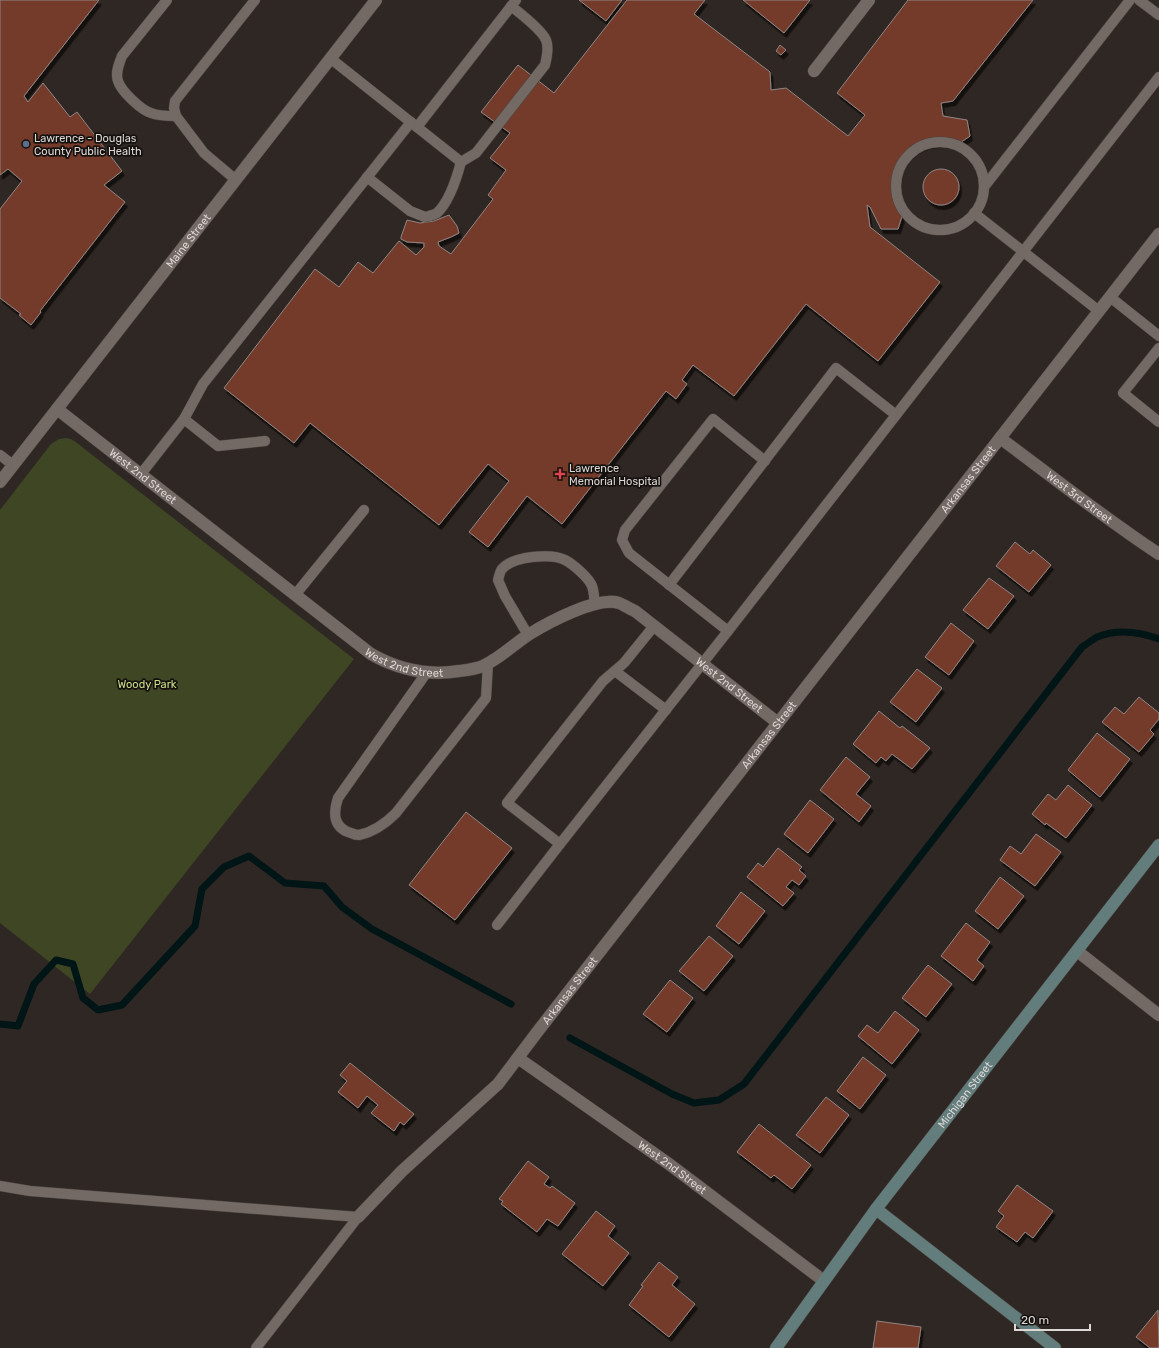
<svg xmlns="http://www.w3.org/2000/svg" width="1159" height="1348" font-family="Rubik,sans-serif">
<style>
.green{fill:#3f4624}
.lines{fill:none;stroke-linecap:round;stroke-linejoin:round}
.stream{stroke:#001516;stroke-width:7}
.building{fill:#753b2c;stroke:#908583;filter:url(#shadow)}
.lane-casing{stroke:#4a4440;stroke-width:11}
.street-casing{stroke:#4a4440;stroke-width:13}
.secondary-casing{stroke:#4a4440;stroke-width:13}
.lane{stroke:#736965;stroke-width:10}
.street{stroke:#736965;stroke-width:12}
.secondary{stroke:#637c7c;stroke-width:12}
.service-dot{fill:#5c6f8a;stroke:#14110f;stroke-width:1.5}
.health-dot{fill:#e0444e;stroke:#14110f;stroke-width:1.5}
.labels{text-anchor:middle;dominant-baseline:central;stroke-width:3.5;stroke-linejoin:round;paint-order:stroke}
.poi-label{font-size:11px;fill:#ddd7d5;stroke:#14110f;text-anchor:start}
.street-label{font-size:11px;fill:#ddd7d5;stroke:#14110f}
.park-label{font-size:11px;fill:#cddf87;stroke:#14110f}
</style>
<defs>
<filter id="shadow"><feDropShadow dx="2.5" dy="4.5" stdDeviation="0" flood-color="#0009"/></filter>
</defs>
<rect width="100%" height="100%" fill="#2f2723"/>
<!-- green -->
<path class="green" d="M65,438L71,439L77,443L354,659L90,994L0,923V510L51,444L59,439Z"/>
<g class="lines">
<!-- stream -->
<g class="stream">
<path d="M0,1024L18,1026L34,984L56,960L73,964L83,998L98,1010L122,1005L195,926L202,889L224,867L249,856L285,883L324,886L342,907L372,929L511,1004"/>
<path d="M570,1038L672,1094L694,1103L719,1100L744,1084L1082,647C1087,644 1092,640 1097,637C1117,629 1140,632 1159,639"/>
</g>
</g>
<!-- building -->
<g class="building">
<path d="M0,0H99L24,96L28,102L43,83L70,117L77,112L122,171L104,185L125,202L40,311L41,312L31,325L19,315L21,314L0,298V209L22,181L8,169L0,175Z"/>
<path d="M579,0H622L606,21Z"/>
<path d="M627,0H705L694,14L770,72L771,90L786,88L848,136L865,115L837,93L908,0H1033L953,101L941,103L943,116L967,120L970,136L957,145L941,142L928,144L915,149L904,159L897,172L894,186L896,200L903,213L898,229H881L870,207L867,205L870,227L940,282L878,361L806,304L734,396L693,365L682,380L687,384L676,399L666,391L562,524L527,496L488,547L469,532L509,481L488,464L439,525L310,423L294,443L224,388L315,269L339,287L358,262L373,273L399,241L416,255L424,247V243L407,242L401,239V237L407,220L420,223L434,221L449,215L457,226L459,233L451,237L438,242L439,246L451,254L493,199L488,195L506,170L490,158L510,133L481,112L518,65L554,93Z"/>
<path d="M743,0H810L784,33Z"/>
<path d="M780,45L786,50L781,55L776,51Z"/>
<circle cx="941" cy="187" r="18"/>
<path d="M1015,542L1030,554L1033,550L1051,565L1029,592L996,566Z"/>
<path d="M989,578L1014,596L988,629L963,610Z"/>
<path d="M951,623L974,641L949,675L925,657Z"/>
<path d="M917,669L942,688L916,722L890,702Z"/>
<path d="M1139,697L1159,713V719L1150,730L1154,734L1139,752L1102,722L1115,707L1124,714Z"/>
<path d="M879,711L900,728L902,726L930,748L912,769L892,754L886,761L881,757L876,763L853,744Z"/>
<path d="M1097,733L1130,759L1100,797L1068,770Z"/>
<path d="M846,757L870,777L856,794L871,806L859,822L820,790Z"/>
<path d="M1068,785L1092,805L1066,838L1046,823L1045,825L1032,814L1048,794L1056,800Z"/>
<path d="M810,800L834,819L808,853L784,834Z"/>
<path d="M466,812L512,848L455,920L409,885Z"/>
<path d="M1036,834L1061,852L1035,886L1000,860L1010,846L1021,854Z"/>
<path d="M778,848L802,867L799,870L806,876L799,885L792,880L786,887L794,893L783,906L747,877L758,863L763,867Z"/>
<path d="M1000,877L1024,896L998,929L975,911Z"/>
<path d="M741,892L765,911L739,944L716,926Z"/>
<path d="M966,923L990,942L977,960L984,966L973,981L941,956Z"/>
<path d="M709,936L733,956L704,991L679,971Z"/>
<path d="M928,965L952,984L926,1017L902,998Z"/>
<path d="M670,980L693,998L667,1032L643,1014Z"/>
<path d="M895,1011L919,1030L892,1064L858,1036L867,1025L878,1033Z"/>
<path d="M863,1057L886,1075L860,1109L837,1091Z"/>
<path d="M350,1063L414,1114L404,1125L400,1122L394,1131L371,1113L378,1105L367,1096L358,1108L338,1092L347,1081L340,1075Z"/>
<path d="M826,1097L849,1115L820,1153L796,1135Z"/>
<path d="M759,1124L811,1165L792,1189L774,1175L771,1178L737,1152Z"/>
<path d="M528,1161L549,1177L544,1184L550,1188L552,1186L575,1203L558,1226L547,1219L537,1232L501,1204L503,1201L499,1199Z"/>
<path d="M1017,1185L1053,1211L1033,1238L1025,1232L1017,1242L996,1227L1004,1216L998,1211Z"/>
<path d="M596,1211L615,1226L608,1236L629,1253L603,1286L562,1254Z"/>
<path d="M659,1262L678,1277L672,1285L695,1304L669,1337L629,1305L643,1286L641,1285Z"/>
<path d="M1158,1310L1159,1348H1150L1136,1337Z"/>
<path d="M877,1321L921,1327L918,1348H873Z"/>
</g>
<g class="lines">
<defs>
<g id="lane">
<path d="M167,0L122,56C119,64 115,73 118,81C121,91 141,110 151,113C158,116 168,116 176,116"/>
<path d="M1139,0L1159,15"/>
<path d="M330,58L461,162"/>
<path d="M417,127L516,0"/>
<circle cx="940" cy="186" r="44"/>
<path d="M367,177L410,211L425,217C429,216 434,215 437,213C449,202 457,177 461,162L476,153L545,65C547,57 549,47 546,40C542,30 520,13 511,6"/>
<path d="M236,180L204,153L176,116L174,108L175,101L255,0"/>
<path d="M984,187L1130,0"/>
<path d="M974,213L1099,311"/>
<path d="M1110,297L1159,336"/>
<path d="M1159,348L1123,393L1159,422"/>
<path d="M184,419L218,446L265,441"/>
<path d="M0,455L13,465"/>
<path d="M141,474L184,419L203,384L411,122"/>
<path d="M669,585L836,368L896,415"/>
<path d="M295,595L364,510"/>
<path d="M654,626L624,663L603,681L507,803L560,844L728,631L1159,77"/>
<path d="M728,631L629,553L622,540L625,530L713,419L765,461"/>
<path d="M528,635L505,596L498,580C499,577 500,571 502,569C513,556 551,553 565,560C573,564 589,578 592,586C594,591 594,598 595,604"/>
<path d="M615,671L666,710"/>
<path d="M427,672L338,798C333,813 333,828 351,833C353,834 357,835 359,835C374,832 386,823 396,813L486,698L488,663"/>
<path d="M497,925L560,844"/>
<path d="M0,1186L30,1191L358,1217"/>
<path d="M256,1348L358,1217"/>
</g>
<g id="street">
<path d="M814,71L869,0"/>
<path id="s1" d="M57,409L371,654C399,670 427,676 459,671C467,670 476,669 483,666C500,658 513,645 528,635C547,623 597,596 619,603C624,605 630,609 635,611L778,723"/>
<path id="s2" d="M1000,438C1053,477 1104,518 1159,554"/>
<path id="s3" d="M0,482L376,0"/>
<path d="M1077,951L1159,1015"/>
<path id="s4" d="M518,1058L669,1164L824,1281"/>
<path id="s5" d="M358,1217L402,1171L498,1084L538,1031L1159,234"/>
</g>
<g id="secondary">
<path d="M876,1209L1055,1348"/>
<path id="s6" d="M776,1348L876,1209L1159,845"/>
</g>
</defs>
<!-- lane casing -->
<use href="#lane" class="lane-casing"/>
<!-- street casing -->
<use href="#street" class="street-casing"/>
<!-- secondary casing -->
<use href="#secondary" class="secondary-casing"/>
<!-- lane -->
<use href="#lane" class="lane"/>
<!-- street -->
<use href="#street" class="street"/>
<!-- secondary -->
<use href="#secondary" class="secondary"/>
</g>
<!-- markers -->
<circle class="service-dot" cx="26" cy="144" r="4"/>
<path class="health-dot" d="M558 468h4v4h4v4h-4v4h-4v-4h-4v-4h4z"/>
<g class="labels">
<!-- poi labels -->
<g class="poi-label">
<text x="34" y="138">Lawrence - Douglas<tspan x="34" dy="13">County Public Health</tspan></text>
<text x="569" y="468">Lawrence<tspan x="569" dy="13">Memorial Hospital</tspan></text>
</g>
<!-- street labels -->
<g class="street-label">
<text stroke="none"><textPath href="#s3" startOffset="306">Maine Street</textPath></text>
<text stroke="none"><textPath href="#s1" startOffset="109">West 2nd Street</textPath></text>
<text stroke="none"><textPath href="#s5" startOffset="959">Arkansas Street</textPath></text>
<text stroke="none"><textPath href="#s2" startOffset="99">West 3rd Street</textPath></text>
<text stroke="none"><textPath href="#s1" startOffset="433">West 2nd Street</textPath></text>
<text stroke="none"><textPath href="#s1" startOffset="805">West 2nd Street</textPath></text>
<text stroke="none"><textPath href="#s5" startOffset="635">Arkansas Street</textPath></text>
<text stroke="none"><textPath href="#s5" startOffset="311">Arkansas Street</textPath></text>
<text stroke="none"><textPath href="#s6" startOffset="316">Michigan Street</textPath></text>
<text stroke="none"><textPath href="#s4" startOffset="189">West 2nd Street</textPath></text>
</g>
<!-- park labels -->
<g class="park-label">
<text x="147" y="684">Woody Park</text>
</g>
</g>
<!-- scale -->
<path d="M1015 1324v6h75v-6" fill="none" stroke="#ddd7d5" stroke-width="2"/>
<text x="1021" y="1324" font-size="12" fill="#ddd7d5" stroke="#14110f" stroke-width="3" paint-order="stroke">20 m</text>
</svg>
